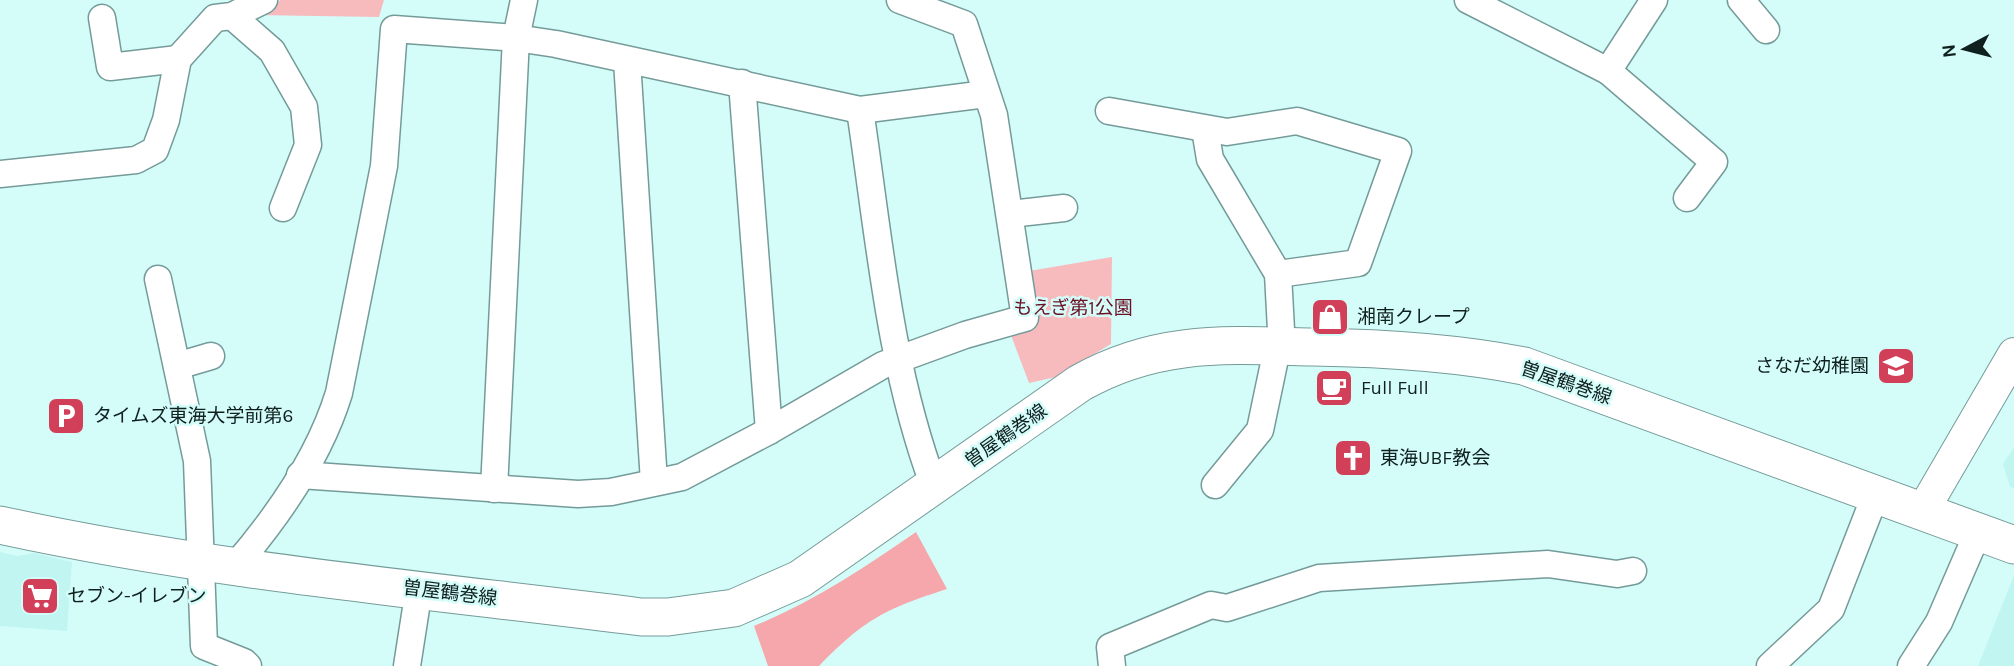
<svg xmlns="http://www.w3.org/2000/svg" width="2014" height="666" font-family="Karla,'Noto Sans JP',sans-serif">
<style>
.built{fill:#c1f5f1}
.green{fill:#f7bbbe}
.forest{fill:#f6a7ab}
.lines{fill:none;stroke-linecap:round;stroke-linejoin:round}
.minor-casing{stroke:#749b99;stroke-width:29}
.tertiary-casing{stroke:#749b99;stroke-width:34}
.secondary-casing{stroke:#749b99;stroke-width:39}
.minor{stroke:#fff;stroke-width:26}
.tertiary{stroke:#fff;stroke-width:32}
.secondary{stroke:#fff;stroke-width:37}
.labels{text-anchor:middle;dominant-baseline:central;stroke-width:5;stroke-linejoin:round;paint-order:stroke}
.park-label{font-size:19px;fill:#6c1024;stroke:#d4fdfa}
.poi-label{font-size:19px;fill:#10201f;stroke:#d4fdfa;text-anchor:start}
.street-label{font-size:19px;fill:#10201f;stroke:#d4fdfa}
</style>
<rect width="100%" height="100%" fill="#d4fdfa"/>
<!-- built -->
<g class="built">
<path d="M2014,447V488L2010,487L2003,464Z"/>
<path d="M0,552L17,556L34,553L72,562L67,631L0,626Z"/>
<path d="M2014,575V666H1978Z"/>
</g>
<!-- green -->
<g class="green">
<path d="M281,0H384L379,17L253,15Z"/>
<path d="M1112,257L1111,344L1056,377L1029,383L1009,330L1029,271Z"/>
</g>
<!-- forest -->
<path class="forest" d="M916,532L947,589C885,609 865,619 819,666H768L754,626C813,602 864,568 916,532Z"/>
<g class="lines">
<defs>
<g id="minor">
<path d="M1468,0L1608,71L1714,162L1687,198"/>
<path d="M1741,0L1766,30"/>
<path d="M232,16L272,51L304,107L308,145L283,208"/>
<path d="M102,18L110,67L178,59"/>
<path d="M627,61L654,482"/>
<path d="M1608,71L1654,0"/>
<path d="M742,83L769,431"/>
<path d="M860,110C879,236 889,366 934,486"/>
<path d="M1109,111L1227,132L1297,121L1398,151L1358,263L1278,274"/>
<path d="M1205,129L1210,159L1278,274L1281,330L1260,430L1215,485"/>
<path d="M0,174L136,160L155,150L166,120L178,59L215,18L232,16L264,0"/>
<path d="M1011,214L1064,208"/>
<path d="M158,279L197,461L204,646L244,662L248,666"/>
<path d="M177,366L211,356"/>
<path d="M300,475L578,494L611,492L682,477L769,431L883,365L965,335L1025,318L994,115L964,24L900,0"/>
<path d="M494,489L516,38L524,0"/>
<path d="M236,565C278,516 320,455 339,393L384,166L394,29L516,38L556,44L860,110L986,94"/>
<path d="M407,666L419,589"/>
<path d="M1112,666L1110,647L1211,605L1227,608L1319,578L1548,564L1617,574L1633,571"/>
<path d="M1770,666L1831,609L1875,496"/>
<path d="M1911,666L1939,622L1978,532"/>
</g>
<path id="tertiary" d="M1922,512L2014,354"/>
<path id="secondary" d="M0,525C211,571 427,590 641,617H668L734,608L800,579L1080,383C1158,339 1227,345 1313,347C1384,348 1453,352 1524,366L2014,545"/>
</defs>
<!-- minor casing -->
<use href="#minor" class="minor-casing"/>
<!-- tertiary casing -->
<use href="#tertiary" class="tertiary-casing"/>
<!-- secondary casing -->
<use href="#secondary" class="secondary-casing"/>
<!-- minor -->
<use href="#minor" class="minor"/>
<!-- tertiary -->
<use href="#tertiary" class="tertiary"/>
<!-- secondary -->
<use href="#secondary" class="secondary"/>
</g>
<!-- icons -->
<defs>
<symbol id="shop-square" viewBox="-11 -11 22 22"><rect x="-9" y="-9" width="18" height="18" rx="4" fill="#d14058" stroke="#d4fdfa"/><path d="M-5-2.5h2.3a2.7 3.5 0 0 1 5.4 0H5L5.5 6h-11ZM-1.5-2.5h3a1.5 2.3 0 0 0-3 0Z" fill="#fff"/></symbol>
<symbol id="school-square" viewBox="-11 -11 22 22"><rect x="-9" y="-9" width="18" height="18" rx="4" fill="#d14058" stroke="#d4fdfa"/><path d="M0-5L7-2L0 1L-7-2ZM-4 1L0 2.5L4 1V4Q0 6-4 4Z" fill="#fff"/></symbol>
<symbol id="cafe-square" viewBox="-11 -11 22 22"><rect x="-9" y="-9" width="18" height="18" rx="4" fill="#d14058" stroke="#d4fdfa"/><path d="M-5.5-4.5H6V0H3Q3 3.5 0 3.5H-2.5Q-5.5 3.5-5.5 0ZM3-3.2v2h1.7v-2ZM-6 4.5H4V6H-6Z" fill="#fff"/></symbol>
<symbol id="parking-square" viewBox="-11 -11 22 22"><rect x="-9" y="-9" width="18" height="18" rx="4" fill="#d14058" stroke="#d4fdfa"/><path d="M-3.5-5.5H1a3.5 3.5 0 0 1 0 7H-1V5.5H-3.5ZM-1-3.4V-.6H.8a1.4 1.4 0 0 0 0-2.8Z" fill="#fff"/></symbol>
<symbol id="church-square" viewBox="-11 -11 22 22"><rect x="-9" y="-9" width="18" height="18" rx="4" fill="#d14058" stroke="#d4fdfa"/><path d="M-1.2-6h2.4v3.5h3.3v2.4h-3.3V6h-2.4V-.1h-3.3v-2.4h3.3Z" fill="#fff"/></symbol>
<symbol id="supermarket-square" viewBox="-11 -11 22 22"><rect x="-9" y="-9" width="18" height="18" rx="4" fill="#d14058" stroke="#d4fdfa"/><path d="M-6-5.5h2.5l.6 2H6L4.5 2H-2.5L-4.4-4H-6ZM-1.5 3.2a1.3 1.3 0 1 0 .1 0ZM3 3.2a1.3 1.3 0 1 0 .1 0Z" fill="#fff"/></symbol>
</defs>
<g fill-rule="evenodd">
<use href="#shop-square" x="1308" y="295" width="44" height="44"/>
<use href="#school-square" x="1874" y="344" width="44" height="44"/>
<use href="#cafe-square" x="1312" y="366" width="44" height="44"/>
<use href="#parking-square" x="44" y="394" width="44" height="44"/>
<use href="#church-square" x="1331" y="436" width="44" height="44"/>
<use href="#supermarket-square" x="18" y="574" width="44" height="44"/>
</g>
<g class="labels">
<!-- park labels -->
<g class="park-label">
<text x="1073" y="308">もえぎ第1公園</text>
</g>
<!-- poi labels -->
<g class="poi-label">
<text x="1357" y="317">湘南クレープ</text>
<text x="1869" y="366" text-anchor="end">さなだ幼稚園</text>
<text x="1361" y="388">Full Full</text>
<text x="93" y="416">タイムズ東海大学前第6</text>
<text x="1380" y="458">東海UBF教会</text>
<text x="67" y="596">セブン-イレブン</text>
</g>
<!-- street labels -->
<g class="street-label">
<text transform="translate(1566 383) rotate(19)">曽屋鶴巻線</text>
<text transform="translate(1006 436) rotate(-35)">曽屋鶴巻線</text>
<text transform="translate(450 593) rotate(7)">曽屋鶴巻線</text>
</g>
</g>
<!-- north arrow -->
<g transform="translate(1965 49) rotate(263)" stroke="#d4fdfa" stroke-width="5" paint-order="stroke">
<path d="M0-5L12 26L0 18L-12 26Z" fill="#10201f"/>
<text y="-10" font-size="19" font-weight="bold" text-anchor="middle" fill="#10201f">N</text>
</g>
</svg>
